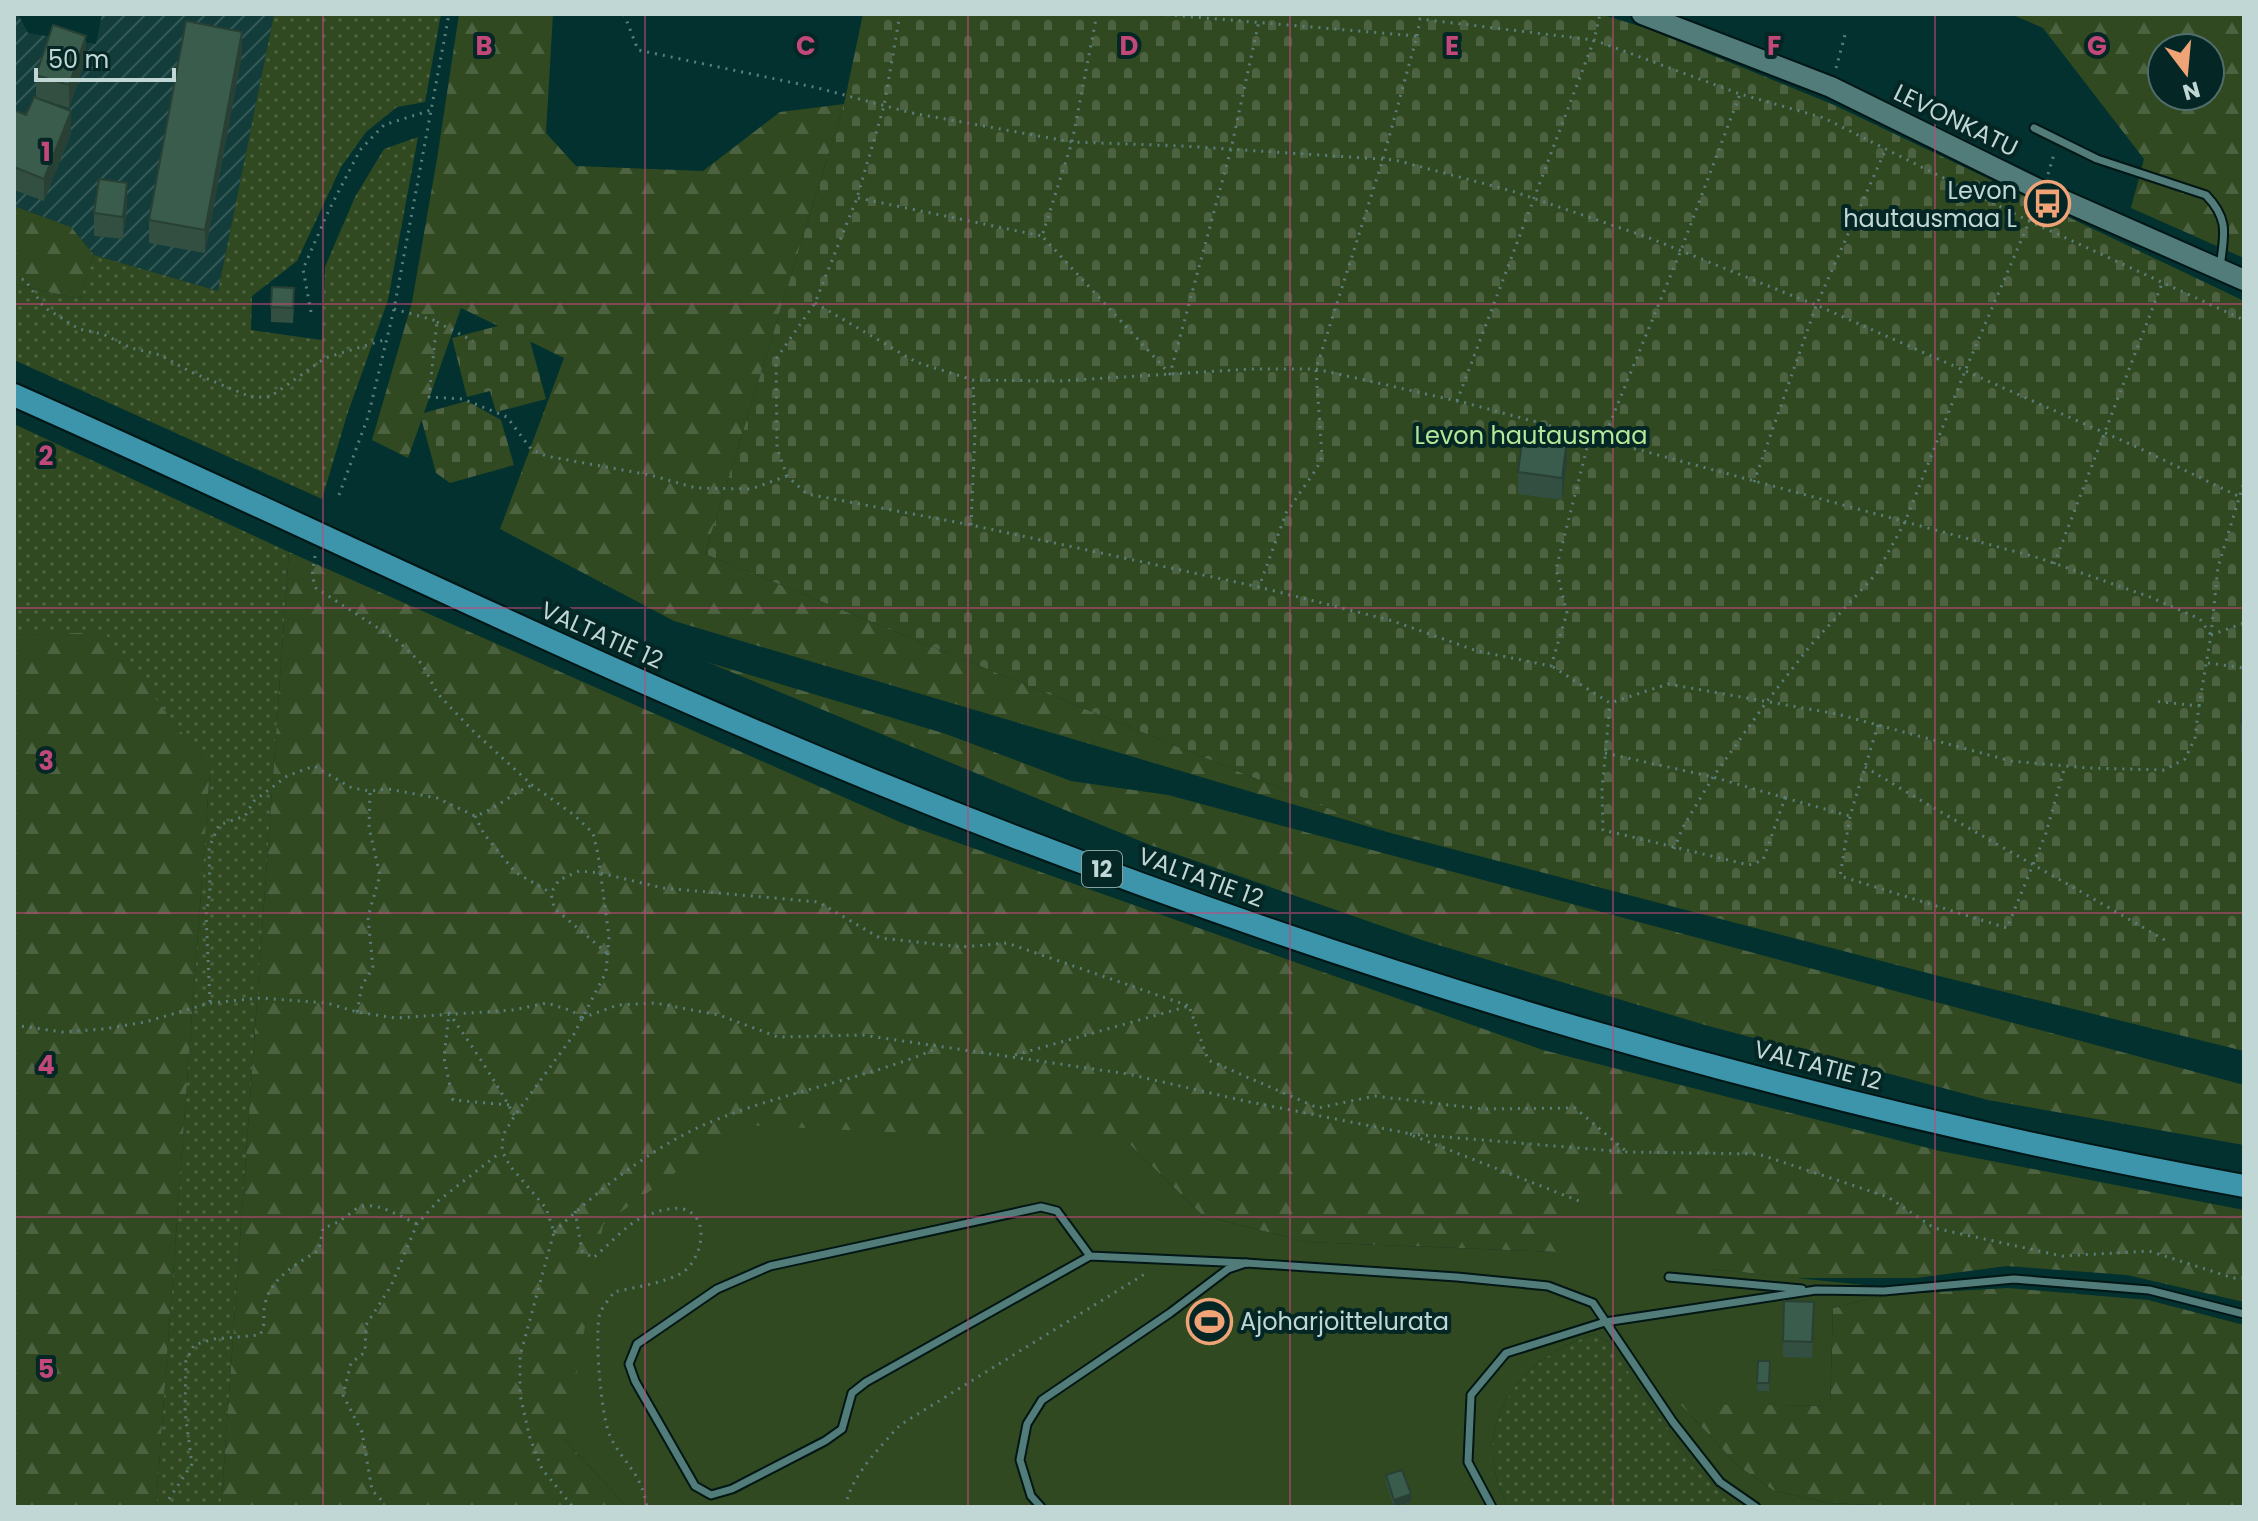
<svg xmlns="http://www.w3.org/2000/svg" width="2258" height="1521" font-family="Poppins,sans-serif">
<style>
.industrial{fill:url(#industrial-furrows)}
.grass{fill:url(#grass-dots)}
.forest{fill:url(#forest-firs);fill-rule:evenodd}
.cemetery{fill:url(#cemetery-stones)}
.pitch{fill:#304920}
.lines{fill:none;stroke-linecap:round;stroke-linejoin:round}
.service-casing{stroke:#021615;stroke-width:11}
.secondary-casing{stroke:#021615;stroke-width:24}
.trunk-casing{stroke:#021615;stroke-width:26}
.path{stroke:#5a7e7c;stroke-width:3;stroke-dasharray:2 6;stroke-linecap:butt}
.service{stroke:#517c79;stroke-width:7}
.secondary{stroke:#517c79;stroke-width:20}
.trunk{stroke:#3c95aa;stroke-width:22}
.wall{fill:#324f41}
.shaded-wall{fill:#294035}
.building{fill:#3a5c4c;stroke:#294035;stroke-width:2}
.grid{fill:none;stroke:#c2487a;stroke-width:2;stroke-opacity:0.55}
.labels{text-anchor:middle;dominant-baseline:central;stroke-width:8;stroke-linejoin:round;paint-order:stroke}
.shield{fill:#042624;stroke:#88a2a0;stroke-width:2}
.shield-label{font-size:22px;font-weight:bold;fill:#c1d7d5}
.street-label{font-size:24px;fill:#c1d7d5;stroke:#042624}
.poi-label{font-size:24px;fill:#c1d7d5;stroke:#042624;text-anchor:end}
.park-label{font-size:24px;fill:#b4e898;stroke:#042624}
.grid-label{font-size:26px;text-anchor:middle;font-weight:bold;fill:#c2487a;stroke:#042624;stroke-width:8;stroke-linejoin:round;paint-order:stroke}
</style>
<defs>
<pattern id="industrial-furrows" width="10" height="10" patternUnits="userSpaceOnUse" patternTransform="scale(2)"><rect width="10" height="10" fill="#133d3b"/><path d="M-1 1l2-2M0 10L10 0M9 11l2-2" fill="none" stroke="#345856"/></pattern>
<pattern id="grass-dots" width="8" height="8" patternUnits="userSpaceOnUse" patternTransform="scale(2)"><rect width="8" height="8" fill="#304920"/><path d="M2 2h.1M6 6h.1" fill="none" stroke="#4c6240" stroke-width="1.8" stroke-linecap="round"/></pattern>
<pattern id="forest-firs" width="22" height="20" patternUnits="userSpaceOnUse" patternTransform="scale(2)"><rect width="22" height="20" fill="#304920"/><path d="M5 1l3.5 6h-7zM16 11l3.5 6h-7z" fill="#4c6240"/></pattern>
<pattern id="cemetery-stones" width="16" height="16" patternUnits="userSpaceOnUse" patternTransform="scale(2)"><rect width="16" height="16" fill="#304920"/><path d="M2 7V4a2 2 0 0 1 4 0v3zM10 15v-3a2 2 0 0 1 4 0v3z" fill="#4c6240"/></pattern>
</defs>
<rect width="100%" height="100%" fill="#02312f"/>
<!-- industrial -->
<path class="industrial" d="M14,14H18L28,33L96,44L102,14H274L218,291L94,255L71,227L14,206Z"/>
<!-- grass -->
<g class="grass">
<path d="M274,14H441L425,102L397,107L366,132L341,167L297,261L252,296L251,330L322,340L325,267L355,197L384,149L418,137L388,300L347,415L322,499L14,360V284L80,299L94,255L218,291Z"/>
<path d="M14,424L289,552L221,1507H156L210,769L104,633L14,635Z"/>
<path d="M1595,1334L1607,1341L1692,1463L1736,1507H1508C1466,1429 1517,1357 1595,1334Z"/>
</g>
<!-- forest -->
<g class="forest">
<path d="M459,14H553L546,133L576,166L703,171L780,112L844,104L705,554L1387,832L674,621L500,529L564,358L461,308L408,458L372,440L412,302L437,159Z"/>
<path d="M2011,14H2244V258L2131,208L2144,159L2043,28ZM2162,48H2210V96H2162Z"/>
<path d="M14,206L71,227L94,255L80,299L14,284Z"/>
<path d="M289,552L902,823L1543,1050L1940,1151L2244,1210V1302L2127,1275L2007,1266L1916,1278H1794L1557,1252L1307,1242L1203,1216L1128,1143L565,1440L627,1507H221Z"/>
<path d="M104,632L210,769L156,1507H14V635Z"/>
<path d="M707,662L946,734L1071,781L1168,795L2244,1085V1145L1988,1100L1705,1025L1425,941L1150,845Z"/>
<path d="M2008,1288L2148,1300L2244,1325V1507H1919L1829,1503L1774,1491L1738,1466L1679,1403L1830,1406L1833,1308L1886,1295Z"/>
</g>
<!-- cemetery -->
<g class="cemetery">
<path d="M863,14H1600L1646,28L1834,105L2244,301V1051L1939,976L1387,832L705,554L844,104Z"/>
<path d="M524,319L546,399L496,412L490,391L467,397L452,338Z"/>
<path d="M467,401L501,420L514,465L450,483L436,473L420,414Z"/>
</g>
<!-- pitch -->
<path class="pitch" d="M741,1125L1128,1143L1203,1216L1307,1242L1556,1252L1559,1221L1604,1196L1670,1204L1712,1269L1883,1287L1886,1295L1833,1308L1830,1406L1680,1404L1738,1466L1774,1491L1829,1503L1919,1507H1736L1692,1463L1607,1341L1595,1334C1517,1357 1466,1429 1508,1507H627L565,1440L603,1225Z"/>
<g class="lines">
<defs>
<g id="service">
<path d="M2034,128L2097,159L2206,195C2230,220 2224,235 2220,267"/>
<path d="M1090,1256L1057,1211L1041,1207L770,1266L717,1289L637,1344L629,1364L635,1381L695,1486L711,1495L732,1489L825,1441L842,1429L852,1393L866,1382L1090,1256L1246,1263"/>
<path d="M1669,1277L1802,1289"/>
<path d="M1041,1507L1031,1496L1020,1460L1027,1424L1042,1400L1170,1313L1228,1269L1246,1263L1457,1277L1548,1286L1593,1303L1673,1422L1720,1482L1756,1507"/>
<path d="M1492,1507L1468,1462L1471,1395L1506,1353L1605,1322L1816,1290L1884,1291L2014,1279L2149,1290L2244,1314"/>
</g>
<path id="secondary" d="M1642,14L1831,87L2042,191L2244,280"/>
<path id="trunk" d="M14,395C301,522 583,662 874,781C1315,961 1775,1101 2244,1186"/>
</defs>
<!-- service casing -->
<use href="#service" class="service-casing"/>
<!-- secondary casing -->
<use href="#secondary" class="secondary-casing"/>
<!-- trunk casing -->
<use href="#trunk" class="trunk-casing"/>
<!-- path -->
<g class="path">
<path d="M624,14L638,50L818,88L912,113L1072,142L1183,146L1395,160L1512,191L1647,237L1823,308L2139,448L2244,499"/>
<path d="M900,14L884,106L857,198L815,303L776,359L777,448L787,476L807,494L971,525L1259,587L1393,621L1477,651L1551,666L1567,613L1556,569L1590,436"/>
<path d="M1097,14L1072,142L1042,236L1170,374L1231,149L1259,21"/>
<path d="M1159,14L1417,36L1383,159L1316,369L1322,456L1317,468L1286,513L1259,587"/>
<path d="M1417,36L1420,19L1594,40L1740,94L1824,118L2029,221L2244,320"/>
<path d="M1836,68L1845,35"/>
<path d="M2048,174L2055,151"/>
<path d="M858,198L1042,236"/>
<path d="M14,277L25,280L44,307L79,329L103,334L131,348L160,355L191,372L251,397H270L325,358L387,339"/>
<path d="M815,303L916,362L973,380L1060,381L1250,369H1316L1466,403L2039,558L2150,597L2200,619L2211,635"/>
<path d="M394,309L437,321L429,397L463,399L507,417L531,449L546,456L650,475L696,488L751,489L787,476"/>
<path d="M311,312L303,269L329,210L360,150L384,125L431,110"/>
<path d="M437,322L473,341"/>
<path d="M1457,401L1594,40L1600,14"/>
<path d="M1603,440L1681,250L1740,94"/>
<path d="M1754,482L1816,306L1885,151"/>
<path d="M339,495L368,417L394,309L449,14"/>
<path d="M971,525L975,433L973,381"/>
<path d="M315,556L312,576L316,588L398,641L423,665L437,693L472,730L532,785L574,815L593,833L598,854L609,937L606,972L573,1036L515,1115L503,1135L502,1151L510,1166L546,1208L554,1232L520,1356V1395L530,1438L542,1469L573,1507"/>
<path d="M2054,564L2163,281"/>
<path d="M2211,635L2218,567L2244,482"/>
<path d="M2208,663L2244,668"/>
<path d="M1553,667L1610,703L1668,684L1837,714L2011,761L2088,768L2164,770L2185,759L2195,738L2199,706L2153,701"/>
<path d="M2199,706L2211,635L2244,623"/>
<path d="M1878,725L1850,816L1840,876L2007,928L2046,833L2065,766"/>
<path d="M1605,753L1713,777L1785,798L1763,860L1749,865L1603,830L1602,790L1610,703"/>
<path d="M1865,767C1965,828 2068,883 2168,942"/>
<path d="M1785,798L1850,816"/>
<path d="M475,816L484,834L515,872L551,893"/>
<path d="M1674,849L1683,827L1713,777L1768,700L1810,646L1876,574L1905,522L1965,371L2035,208"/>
<path d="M607,953L554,908L551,893L559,880L579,871L600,873L663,888L818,902L880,938L962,947L1007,943L1189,1006"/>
<path d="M210,1002L206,915L210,891L209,848L219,825L245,816L254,801L287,776L314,766L352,788L370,791L388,789L437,798L475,816C496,809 511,794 532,785"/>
<path d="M357,1012L362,985L373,968L368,917L380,875L369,828L370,791"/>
<path d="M582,1018L618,1005L655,1003L719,1015L778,1037L862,1035L1128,1074L1245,1101L1406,1133L1579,1201"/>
<path d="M14,1025L62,1032L104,1029L145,1022L210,1003L260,998L327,1003L357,1012L395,1018L513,1010L547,1003L572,1011L582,1018"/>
<path d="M1015,1055L1189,1006L1208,1060L1318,1108L1375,1096L1482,1109L1575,1108L1627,1152"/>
<path d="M509,1105L453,1100L444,1058L449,1013C472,1046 495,1080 514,1115"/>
<path d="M1410,1134L1627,1152L1758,1154L1888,1197L1934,1228L2062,1256L2149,1251L2233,1278H2244"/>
<path d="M575,1211L582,1251L593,1258C607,1247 626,1225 641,1218C652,1213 671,1206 683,1209C713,1217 701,1263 680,1274C660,1284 635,1287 614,1292C610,1298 603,1306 600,1313C594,1333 601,1417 610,1436C624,1465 641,1471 647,1507"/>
<path d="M554,1232C596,1191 658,1143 713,1121C786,1091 866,1079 938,1048"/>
<path d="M169,1507V1499L192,1464L185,1412L186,1361L194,1345L214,1339L260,1335C267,1321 262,1317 265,1304C271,1277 297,1264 319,1250L323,1228C341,1222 341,1220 356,1209C372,1198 401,1217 417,1224"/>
<path d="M383,1507V1502L372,1490L362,1432L343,1395L351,1363L365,1352L366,1325L391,1286L417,1224L438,1201L501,1152"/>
<path d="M846,1507C848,1479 882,1445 900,1425L1148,1272"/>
</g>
<!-- service -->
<use href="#service" class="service"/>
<!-- secondary -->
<use href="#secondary" class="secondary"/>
<!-- trunk -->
<use href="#trunk" class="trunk"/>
</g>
<!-- wall -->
<g class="wall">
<path d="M242,54L205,253L149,243V220Z"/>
<path d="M86,59L69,108L36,97V75Z"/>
<path d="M14,110L71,133L44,201L14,190Z"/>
<path d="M127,206L123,239L94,236V213Z"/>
<path d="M294,303L293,323L271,322V307Z"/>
<path d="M1567,463L1562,500L1518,494V472Z"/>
<path d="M2244,701V753L2241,752V722Z"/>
<path d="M1784,1301L1814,1302L1812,1358L1783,1357Z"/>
<path d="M1758,1361H1770L1769,1391H1757Z"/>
<path d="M1386,1475L1411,1502L1394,1507L1386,1483Z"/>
</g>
<!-- shaded-wall -->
<g class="shaded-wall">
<path d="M242,32V54L205,253V230Z"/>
<path d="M86,36V59L69,108V85Z"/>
<path d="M71,111V133L44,201V179Z"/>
<path d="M127,183V206L123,239V217Z"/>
<path d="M1567,440V463L1562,500V478Z"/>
<path d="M1411,1494V1502L1394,1507V1500Z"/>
</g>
<!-- building -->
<g class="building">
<path d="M186,21L242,32L205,230L149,220Z"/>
<path d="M53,25L86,36L69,85L36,75Z"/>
<path d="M34,97L71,111L44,179L14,167V110L26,115Z"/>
<path d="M99,179L127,183L123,217L94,213Z"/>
<path d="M272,287L294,288L293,308L271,307Z"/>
<path d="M1523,435L1567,440L1562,478L1518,472Z"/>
<path d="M2244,701V723L2241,722Z"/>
<path d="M1784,1301L1814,1302L1812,1342L1783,1341Z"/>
<path d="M1758,1361H1770L1769,1383H1757Z"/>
<path d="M1402,1470L1411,1494L1394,1500L1386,1475Z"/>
</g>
<!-- grid -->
<path class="grid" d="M323,14V1507M645,14V1507M968,14V1507M1290,14V1507M1613,14V1507M1935,14V1507M14,304H2244M14,608H2244M14,913H2244M14,1217H2244"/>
<!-- icons -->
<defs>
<symbol id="bus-ring" viewBox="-11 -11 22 22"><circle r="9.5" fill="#042624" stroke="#efa377" stroke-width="1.5"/><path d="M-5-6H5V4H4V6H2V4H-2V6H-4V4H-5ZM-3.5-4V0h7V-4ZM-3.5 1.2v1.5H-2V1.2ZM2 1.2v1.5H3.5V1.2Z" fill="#efa377"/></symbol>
<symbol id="stadium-ring" viewBox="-11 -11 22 22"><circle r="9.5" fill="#042624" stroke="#efa377" stroke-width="1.5"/><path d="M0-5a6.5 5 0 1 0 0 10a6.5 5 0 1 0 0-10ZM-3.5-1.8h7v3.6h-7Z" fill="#efa377"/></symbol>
</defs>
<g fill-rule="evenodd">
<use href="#bus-ring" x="2022" y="178" width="51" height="51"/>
<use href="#stadium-ring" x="1184" y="1296" width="51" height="51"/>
</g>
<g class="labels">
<!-- shield labels -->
<rect class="shield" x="1082" y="851" width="40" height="36" rx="6"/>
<g class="shield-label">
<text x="1102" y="869">12</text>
</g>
<!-- street labels -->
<g class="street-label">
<text transform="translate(1956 120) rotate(26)">LEVONKATU</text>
<text transform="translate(602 635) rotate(24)">VALTATIE 12</text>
<text transform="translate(1201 877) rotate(20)">VALTATIE 12</text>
<text transform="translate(1818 1065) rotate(15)">VALTATIE 12</text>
</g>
<!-- poi labels -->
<g class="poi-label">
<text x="2017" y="190">Levon<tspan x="2017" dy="28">hautausmaa L</tspan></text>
<text x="1240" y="1321" text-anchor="start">Ajoharjoittelurata</text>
</g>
<!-- park labels -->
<g class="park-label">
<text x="1531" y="435">Levon hautausmaa</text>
</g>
</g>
<g class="grid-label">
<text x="484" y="55">B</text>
<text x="806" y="55">C</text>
<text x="1129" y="55">D</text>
<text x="1452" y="55">E</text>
<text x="1774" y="55">F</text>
<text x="2097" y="55">G</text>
<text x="46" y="161">1</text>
<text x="46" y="465">2</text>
<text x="46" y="770">3</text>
<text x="46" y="1074">4</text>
<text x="46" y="1378">5</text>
</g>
<!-- border -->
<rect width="2258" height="1521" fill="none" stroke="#c1d7d5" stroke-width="32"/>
<!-- north arrow -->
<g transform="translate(2186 72) rotate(164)"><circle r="38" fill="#042624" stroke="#506d6b" stroke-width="2"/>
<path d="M0-6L14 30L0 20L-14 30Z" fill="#efa377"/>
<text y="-12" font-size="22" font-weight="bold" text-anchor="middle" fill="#c1d7d5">N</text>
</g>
<!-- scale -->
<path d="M36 68v12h138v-12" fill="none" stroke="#c1d7d5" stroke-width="4"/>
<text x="48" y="68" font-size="24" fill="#c1d7d5" stroke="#042624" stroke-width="6" paint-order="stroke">50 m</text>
</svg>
